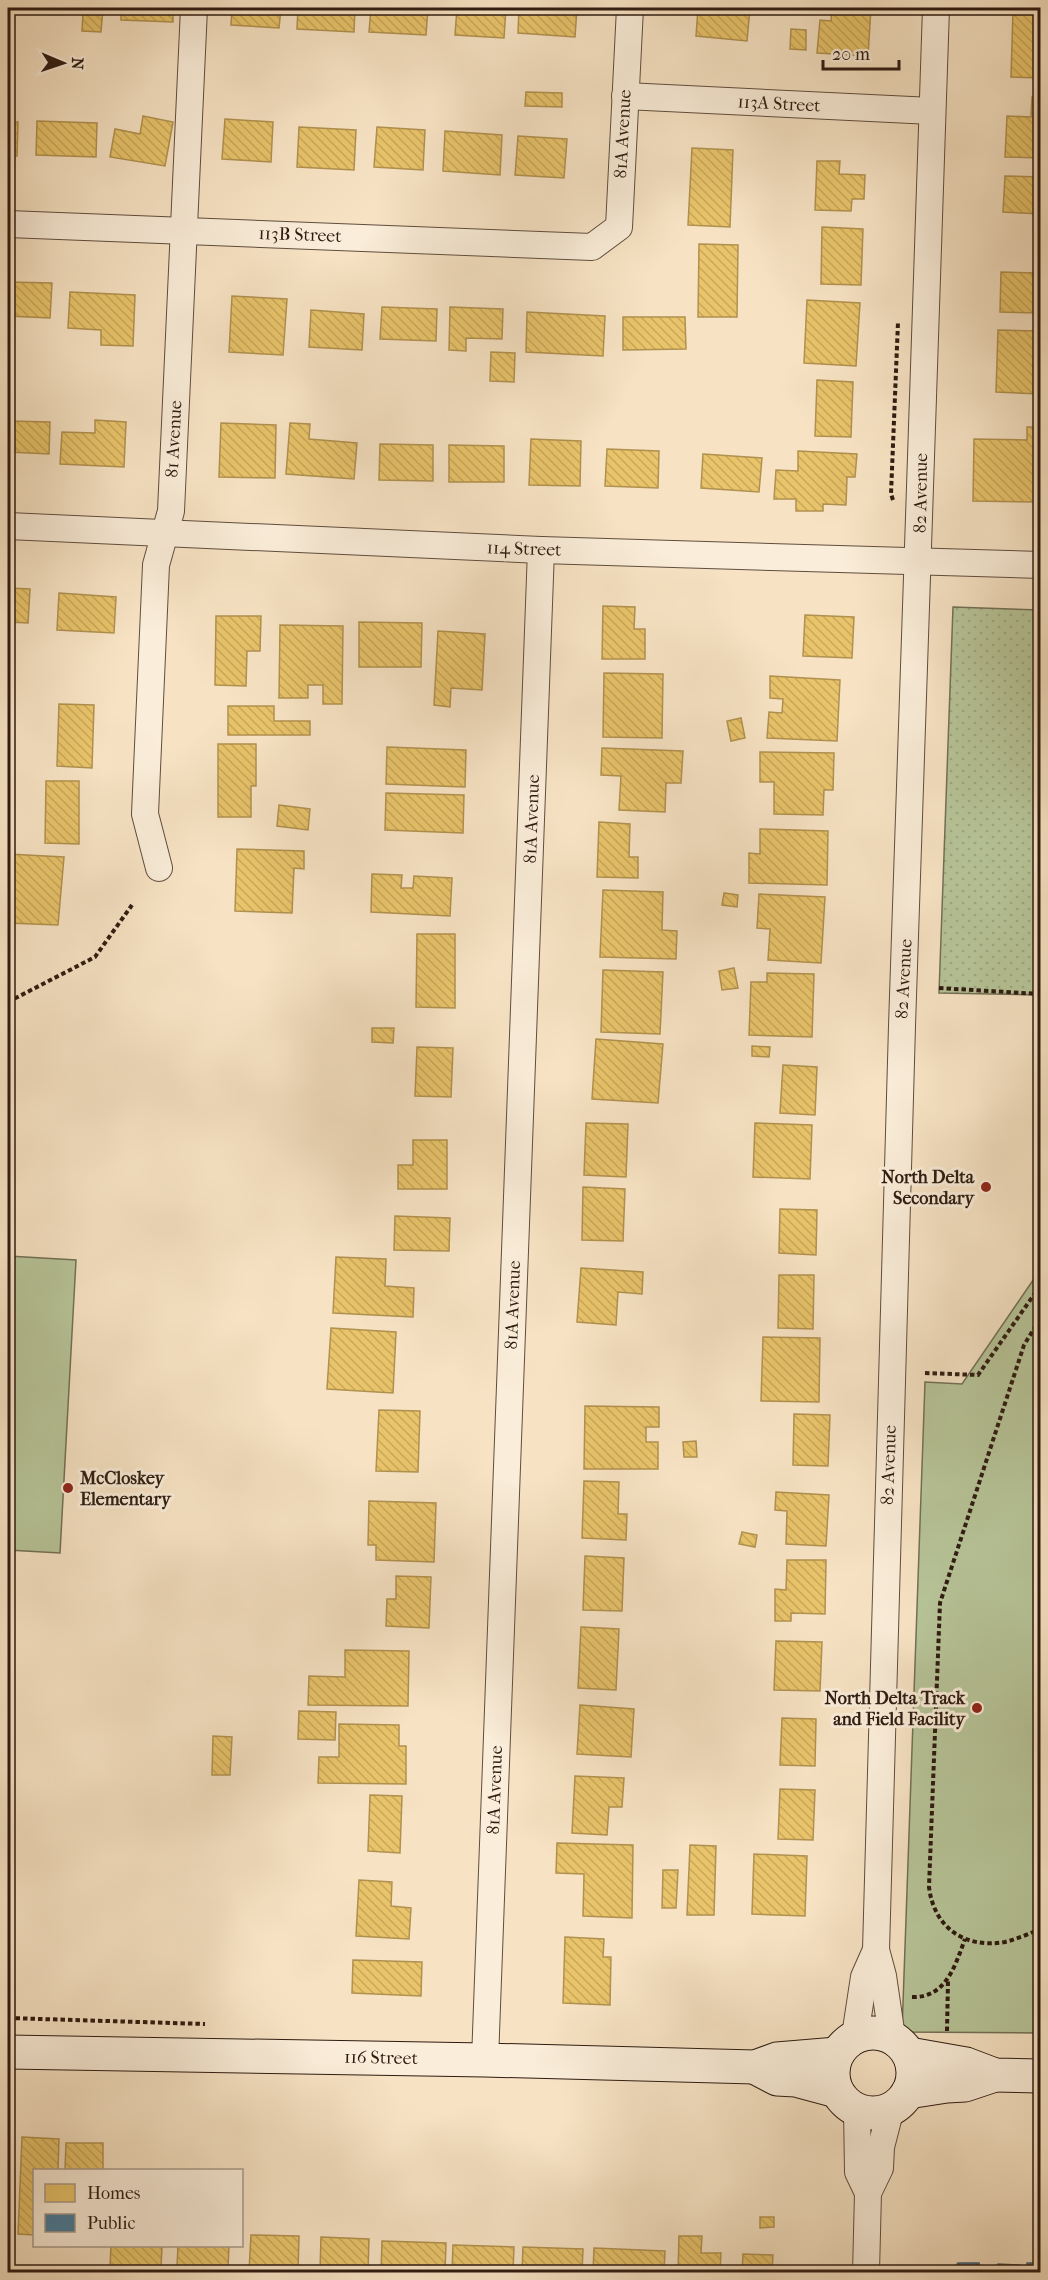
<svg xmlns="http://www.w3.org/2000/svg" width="1048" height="2280" font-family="'IM FELL French Canon',serif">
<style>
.grass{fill:url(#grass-dots);stroke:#727055;stroke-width:1.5}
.pitch{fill:#b7c599;stroke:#727055;stroke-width:1.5}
.homes{fill:url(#homes-back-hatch);stroke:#b1914f;stroke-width:1.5}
.public{fill:url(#public-back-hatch);stroke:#3e5e73;stroke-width:1.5}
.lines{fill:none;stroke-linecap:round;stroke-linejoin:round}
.street-casing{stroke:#604d3e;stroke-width:28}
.secondary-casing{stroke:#2e1b11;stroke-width:35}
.path{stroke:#2e1b11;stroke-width:4;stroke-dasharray:4.5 3;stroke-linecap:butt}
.street{stroke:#faedd9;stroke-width:26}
.secondary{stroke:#faedd9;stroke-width:33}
.poi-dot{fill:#8f2418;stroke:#faedd9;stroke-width:2}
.labels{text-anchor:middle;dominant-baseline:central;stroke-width:6;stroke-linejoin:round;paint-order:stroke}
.street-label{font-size:18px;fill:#2e1b11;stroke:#faedd9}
.poi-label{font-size:18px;font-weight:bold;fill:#2e1b11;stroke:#faedd9;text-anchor:end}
</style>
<defs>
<pattern id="grass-dots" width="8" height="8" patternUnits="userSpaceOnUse" patternTransform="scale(1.5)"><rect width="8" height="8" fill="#b7c599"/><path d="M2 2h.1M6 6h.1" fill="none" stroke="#9ea983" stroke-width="1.8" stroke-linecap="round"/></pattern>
<pattern id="homes-back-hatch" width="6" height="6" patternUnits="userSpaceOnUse" patternTransform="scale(1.5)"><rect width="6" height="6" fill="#e9c46a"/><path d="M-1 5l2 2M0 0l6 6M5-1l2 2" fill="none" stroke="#c8a85b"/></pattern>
<pattern id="public-back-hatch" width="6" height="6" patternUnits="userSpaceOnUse" patternTransform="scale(1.5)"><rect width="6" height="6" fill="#457b9d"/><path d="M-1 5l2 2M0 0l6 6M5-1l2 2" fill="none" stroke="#3a647f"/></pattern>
</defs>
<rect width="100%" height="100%" fill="#f7e3c4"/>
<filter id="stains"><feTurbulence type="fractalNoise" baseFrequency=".00333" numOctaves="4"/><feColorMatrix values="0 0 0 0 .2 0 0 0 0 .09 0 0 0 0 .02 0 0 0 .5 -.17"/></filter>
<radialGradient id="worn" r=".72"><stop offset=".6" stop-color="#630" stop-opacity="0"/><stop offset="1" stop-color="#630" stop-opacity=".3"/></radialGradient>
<!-- grass -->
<path class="grass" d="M953,607L1040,610V995L939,993Z"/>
<!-- pitch -->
<g class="pitch">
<path d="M8,1256L76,1260L60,1553L8,1550Z"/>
<path d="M1040,1270V2033L902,2032L925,1382L962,1384Z"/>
</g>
<!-- homes -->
<g class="homes">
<rect x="8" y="8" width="22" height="5"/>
<path d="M46,8H103L101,32L82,31L83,13L46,10Z"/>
<path d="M121,8H173V22L121,20Z"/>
<path d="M232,8H281L279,28L231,25Z"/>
<path d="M298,8H355L354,32L297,29Z"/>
<path d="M371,8H428L426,35L369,32Z"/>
<path d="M457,8H506L504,38L455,35Z"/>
<path d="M519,8H577L575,37L518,33Z"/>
<path d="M698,8H750L747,41L696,36Z"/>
<path d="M832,8H871L868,56L817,53L820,20L831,21Z"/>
<path d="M1013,10L1040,11V78L1011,77Z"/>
<path d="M791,29L806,30V50L790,49Z"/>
<path d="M526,92L562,93V107L525,106Z"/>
<path d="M1032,97H1040V158L1005,157L1007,116L1031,117Z"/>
<path d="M143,116L173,122L165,166L110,157L115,129L140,134Z"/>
<path d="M225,119L273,122L271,162L222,159Z"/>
<path d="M37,121L97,123L96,157L36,155Z"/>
<path d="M8,122H18L17,156L8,155Z"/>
<path d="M299,127L356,130L354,170L297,167Z"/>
<path d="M377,127L425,130L423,170L374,167Z"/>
<path d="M445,131L502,135L500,175L443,171Z"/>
<path d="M518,136L567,139L564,178L515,175Z"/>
<path d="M692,148L733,150L730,227L688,225Z"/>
<path d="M817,161H840L839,174L865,175L864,199H852L851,211L815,210Z"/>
<path d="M1005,176L1040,177V214L1003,212Z"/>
<path d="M822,227L863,229L861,285L821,284Z"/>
<path d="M699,244L738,245L737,317H698Z"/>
<path d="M1001,272L1040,273V313L1000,312Z"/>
<path d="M8,282L52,283L50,318L8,316Z"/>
<path d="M70,292L135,295L133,346L101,345V330L68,328Z"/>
<path d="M232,296L287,299L283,355L229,352Z"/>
<path d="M807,300L860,303L856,366L804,363Z"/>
<path d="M382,307L437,309L436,341L380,339Z"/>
<path d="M450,307L503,309L502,339L466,338V351L449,350Z"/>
<path d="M311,310L364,314L362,350L309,347Z"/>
<path d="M527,312L605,316L603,356L526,352Z"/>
<path d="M623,317H685L686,349L623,350Z"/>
<path d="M998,330L1040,331V394L996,392Z"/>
<path d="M491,352L515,353L514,382L490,381Z"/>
<path d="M817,380L853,382L851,437L815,436Z"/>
<path d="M95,420L126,422L124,467L60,464L62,432L95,433Z"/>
<path d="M8,421L50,422L49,454L8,452Z"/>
<path d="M221,423L276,425L275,478L219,477Z"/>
<path d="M290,423L310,424L309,439L357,443L354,479L286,474Z"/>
<path d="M1027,427H1039L1038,502L973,501L974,439L1027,440Z"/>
<path d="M531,439L581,441L580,486L529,485Z"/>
<path d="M380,444L433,445V481L379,480Z"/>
<path d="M449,445L504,446V482H449Z"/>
<path d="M607,449L659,451L658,488L605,486Z"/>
<path d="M798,451L857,454L855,477H847L846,505L823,504V511H796V499H774L776,470L798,471Z"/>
<path d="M703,454L762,458L759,492L701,488Z"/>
<path d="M8,588L30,589L28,623L8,622Z"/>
<path d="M59,593L116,597L114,633L57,630Z"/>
<path d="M603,606L635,607L634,629H645V659H602Z"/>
<path d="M805,615L854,617L852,658L803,656Z"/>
<path d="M216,616H261L260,651H247L246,686L215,685Z"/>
<path d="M359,622L422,623L421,667H359Z"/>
<path d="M280,625L343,626L342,704H323V685H308V698H279Z"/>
<path d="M438,631L485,634L482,690L451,688L450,707L434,705Z"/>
<path d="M604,673L663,674L662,738L603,737Z"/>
<path d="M770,676L840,680L837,741L767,738L769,712L782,713L783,699L770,698Z"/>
<path d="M59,704L94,705L92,768L57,766Z"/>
<path d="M228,706H274V721H310V735H228Z"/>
<path d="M741,718L745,738L731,741L727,721Z"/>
<path d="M218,744H256V786H251V817H218Z"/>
<path d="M387,747L466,750L465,787L386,784Z"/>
<path d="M602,748L683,751L681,783H666L665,812L619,810L621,776L601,775Z"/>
<path d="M760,752L834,753L833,790H824L823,815L774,814V782H760Z"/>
<path d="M46,781H79V844L45,843Z"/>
<path d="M386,793L464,795L463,833L385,830Z"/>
<path d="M279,805L310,809L308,830L277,826Z"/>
<path d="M599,822L630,824L629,857H638V878L597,877Z"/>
<path d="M760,829L828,831L827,885L749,883V853L760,854Z"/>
<path d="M237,849L304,851V869L294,868L292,913L235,911Z"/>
<path d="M8,854L64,857L58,925L8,923Z"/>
<path d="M372,874L402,875L401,888H413L414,876L452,878L450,916L371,912Z"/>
<path d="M603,890L663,892L662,930L677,931L676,959L600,957Z"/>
<path d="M724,893L738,895L737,907L722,905Z"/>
<path d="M759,894L825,897L821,963L768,960L770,929L757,928Z"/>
<path d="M417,934H455V1008L416,1007Z"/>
<path d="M734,968L738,988L722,990L719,971Z"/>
<path d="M603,970L663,972L660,1034L601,1032Z"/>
<path d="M767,973L814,974L812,1037L749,1035L751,982H767Z"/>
<path d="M372,1028H394L393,1043L372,1042Z"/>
<path d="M596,1039L663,1044L658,1103L592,1099Z"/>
<path d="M752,1046L770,1047L769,1057L752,1056Z"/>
<path d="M417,1047L453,1048L451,1097L415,1096Z"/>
<path d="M783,1065L817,1067L815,1115L780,1113Z"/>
<path d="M586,1123L628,1124L626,1177L584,1175Z"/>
<path d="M755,1123L812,1125L810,1179L753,1177Z"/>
<path d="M413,1140H447V1189H398V1165H413Z"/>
<path d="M583,1187L625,1189L623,1241L582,1240Z"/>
<path d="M780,1209L817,1210L816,1255L779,1253Z"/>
<path d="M395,1216L450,1218L449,1251L394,1250Z"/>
<path d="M336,1257L386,1259L385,1286L414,1288L413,1317L333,1313Z"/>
<path d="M581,1268L643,1272L642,1294L618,1292L616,1325L577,1322Z"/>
<path d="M779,1275H814L813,1329L778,1328Z"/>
<path d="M331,1328L396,1332L393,1393L327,1389Z"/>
<path d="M763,1337L820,1338L819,1402L761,1401Z"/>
<path d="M585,1406L659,1407V1427H646V1442H658V1469H584Z"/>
<path d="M379,1410L420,1411L418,1472L376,1471Z"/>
<path d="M794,1414L830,1415L828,1466L793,1465Z"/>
<path d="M696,1441L697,1457H684L683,1442Z"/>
<path d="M584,1481L619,1482L618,1514H627L626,1540L582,1538Z"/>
<path d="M776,1492L829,1495L826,1546L786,1544L787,1511L775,1510Z"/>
<path d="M369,1501L436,1503L434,1562L376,1560V1545H368Z"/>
<path d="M742,1532L757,1535L755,1547L739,1544Z"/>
<path d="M585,1556L624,1558L622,1611L583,1610Z"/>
<path d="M787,1560H826L825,1614L791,1613V1621H775V1589L786,1590Z"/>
<path d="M396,1576L431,1577L429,1628L386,1626L387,1599H396Z"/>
<path d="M581,1627L619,1629L616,1690L578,1688Z"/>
<path d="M776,1641L822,1642L820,1691L774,1690Z"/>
<path d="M345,1650L409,1651L408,1706L308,1705L309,1676L345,1677Z"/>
<path d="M580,1705L634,1709L631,1757L577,1754Z"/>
<path d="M299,1711L336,1712L335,1740L298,1739Z"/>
<path d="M782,1718L816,1719L815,1766L780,1765Z"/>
<path d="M339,1724L399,1725V1746H406V1784L318,1783L319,1757H339Z"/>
<path d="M213,1736L232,1737L230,1775H212Z"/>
<path d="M575,1776L624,1778L622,1807H609L607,1835L572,1833Z"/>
<path d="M780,1789L815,1790L813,1840L778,1839Z"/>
<path d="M370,1795L402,1796L400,1853L368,1851Z"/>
<path d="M557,1843L633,1845L632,1918L583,1916L584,1874L556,1873Z"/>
<path d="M690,1845L716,1846L714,1915H687Z"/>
<path d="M754,1854L807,1856L805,1916L752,1914Z"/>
<path d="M663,1870H678L676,1908H662Z"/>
<path d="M359,1880L392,1882L391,1906L411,1908L409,1939L356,1936Z"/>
<path d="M565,1937L604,1939L603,1957H611L610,2005L563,2003Z"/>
<path d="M353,1960L422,1962L421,1996L352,1993Z"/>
<path d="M8,2135H14L12,2193L8,2192Z"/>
<path d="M22,2137L59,2139L58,2170H34V2235L18,2234Z"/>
<path d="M66,2143H103V2170H65Z"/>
<path d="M760,2217H774V2227L760,2228Z"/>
<path d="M251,2235L299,2236L298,2272L249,2271Z"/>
<path d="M679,2236H702L701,2253H721L720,2272H678Z"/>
<path d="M321,2237L369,2239L368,2271L320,2270Z"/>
<path d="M382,2241L446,2243L445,2272H381Z"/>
<path d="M453,2245L514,2247L513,2272H452Z"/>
<path d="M111,2246H162L161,2268L110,2266Z"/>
<path d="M178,2246H229L228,2268L177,2266Z"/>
<path d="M523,2247L583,2249L582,2272H522Z"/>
<path d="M594,2248L665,2251L664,2272H593Z"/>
<path d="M743,2254L773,2255L772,2272H742Z"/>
</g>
<!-- public -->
<path class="public" d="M958,2263H979L981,2269H994L998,2264L1019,2265L1022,2269L1027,2270V2263H1040V2272H930V2268H950L951,2271Z"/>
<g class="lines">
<defs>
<g id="street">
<path d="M625,96L932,111"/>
<path d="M8,224L592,247L619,227L630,8"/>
<path d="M8,526L541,550L1040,565"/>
<path d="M159,868L145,814L156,565L171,511L194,8"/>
<path d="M855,2036L864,1977L876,1950"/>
<path d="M892,2037L883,1976L876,1950L902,1026L936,8"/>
<path d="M485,2060L541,550"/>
<path d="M857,2109L858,2172L868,2193"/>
<path d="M866,2272L868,2193L880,2168L881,2147L891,2108"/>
</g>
<g id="secondary">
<circle cx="873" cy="2073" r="40"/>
<path d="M8,2052L485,2060L755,2067L777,2059L837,2054"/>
<path d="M909,2054L966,2064L995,2075L1040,2076"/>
<path d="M756,2068L777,2079L796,2080L837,2091"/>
<path d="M908,2092L947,2086L965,2085L995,2075"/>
</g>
</defs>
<!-- street casing -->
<use href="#street" class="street-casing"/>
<!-- secondary casing -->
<use href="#secondary" class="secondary-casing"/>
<!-- path -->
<g class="path">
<path d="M893,500L891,494L898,322"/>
<path d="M939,988L1040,994"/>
<path d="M8,1002L95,957L132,905"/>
<path d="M1040,1319L1024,1345L940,1603L929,1887C934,1928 965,1949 1005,1942C1017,1939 1029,1934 1040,1929"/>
<path d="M925,1373L978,1375L1040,1286"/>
<path d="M912,1997C946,1998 955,1966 965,1939"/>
<path d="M8,2018L205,2024"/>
<path d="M947,2031L948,1981"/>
</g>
<!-- street -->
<use href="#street" class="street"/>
<!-- secondary -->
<use href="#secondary" class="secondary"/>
</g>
<!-- markers -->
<g class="poi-dot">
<circle cx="986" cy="1187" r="6"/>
<circle cx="68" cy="1488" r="6"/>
<circle cx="977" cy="1708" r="6"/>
</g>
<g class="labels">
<!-- street labels -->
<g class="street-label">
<text transform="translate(779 104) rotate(3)">113A Street</text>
<text transform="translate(623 134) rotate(-87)">81A Avenue</text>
<text transform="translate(300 235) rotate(2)">113B Street</text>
<text transform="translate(174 439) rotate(-87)">81 Avenue</text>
<text transform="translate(921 493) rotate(-89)">82 Avenue</text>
<text transform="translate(524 549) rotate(2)">114 Street</text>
<text transform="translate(532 819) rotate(-88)">81A Avenue</text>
<text transform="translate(904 979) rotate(-87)">82 Avenue</text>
<text transform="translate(513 1305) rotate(-88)">81A Avenue</text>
<text transform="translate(889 1465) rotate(-88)">82 Avenue</text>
<text transform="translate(495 1790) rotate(-88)">81A Avenue</text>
<text transform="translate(381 2058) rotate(1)">116 Street</text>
</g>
<!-- poi labels -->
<g class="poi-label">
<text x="974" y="1177">North Delta<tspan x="974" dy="21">Secondary</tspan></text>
<text x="80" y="1478" text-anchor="start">McCloskey<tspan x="80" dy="21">Elementary</tspan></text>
<text x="965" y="1698">North Delta Track<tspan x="965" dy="21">and Field Facility</tspan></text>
</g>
</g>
<!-- margin -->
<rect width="1048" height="2280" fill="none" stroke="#f7e3c4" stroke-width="30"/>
<rect x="9" y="9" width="1030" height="2262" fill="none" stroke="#2e1b11" stroke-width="3"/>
<rect x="15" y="15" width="1018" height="2250" fill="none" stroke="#2e1b11" stroke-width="1.5"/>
<!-- legend -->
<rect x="33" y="2169" width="210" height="78" fill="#faedd9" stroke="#a89989" stroke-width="1.5"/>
<rect x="45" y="2184" width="30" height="18" fill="#e9c46a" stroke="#a89989" stroke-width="1.5"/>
<text x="87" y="2199" font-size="18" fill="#2e1b11">Homes</text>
<rect x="45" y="2214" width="30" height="18" fill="#457b9d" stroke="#a89989" stroke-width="1.5"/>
<text x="87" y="2229" font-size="18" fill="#2e1b11">Public</text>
<!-- north arrow -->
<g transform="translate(63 63) rotate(92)" stroke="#faedd9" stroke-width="4.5" paint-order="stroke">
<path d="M0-4.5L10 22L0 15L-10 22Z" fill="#2e1b11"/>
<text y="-9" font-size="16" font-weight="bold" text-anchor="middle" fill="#2e1b11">N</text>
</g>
<!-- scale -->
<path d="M823 60v9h76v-9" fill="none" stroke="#2e1b11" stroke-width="3"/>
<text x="832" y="60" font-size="18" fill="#2e1b11" stroke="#faedd9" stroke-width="4.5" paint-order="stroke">20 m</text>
<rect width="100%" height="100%" filter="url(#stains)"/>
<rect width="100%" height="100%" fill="url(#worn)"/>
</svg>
